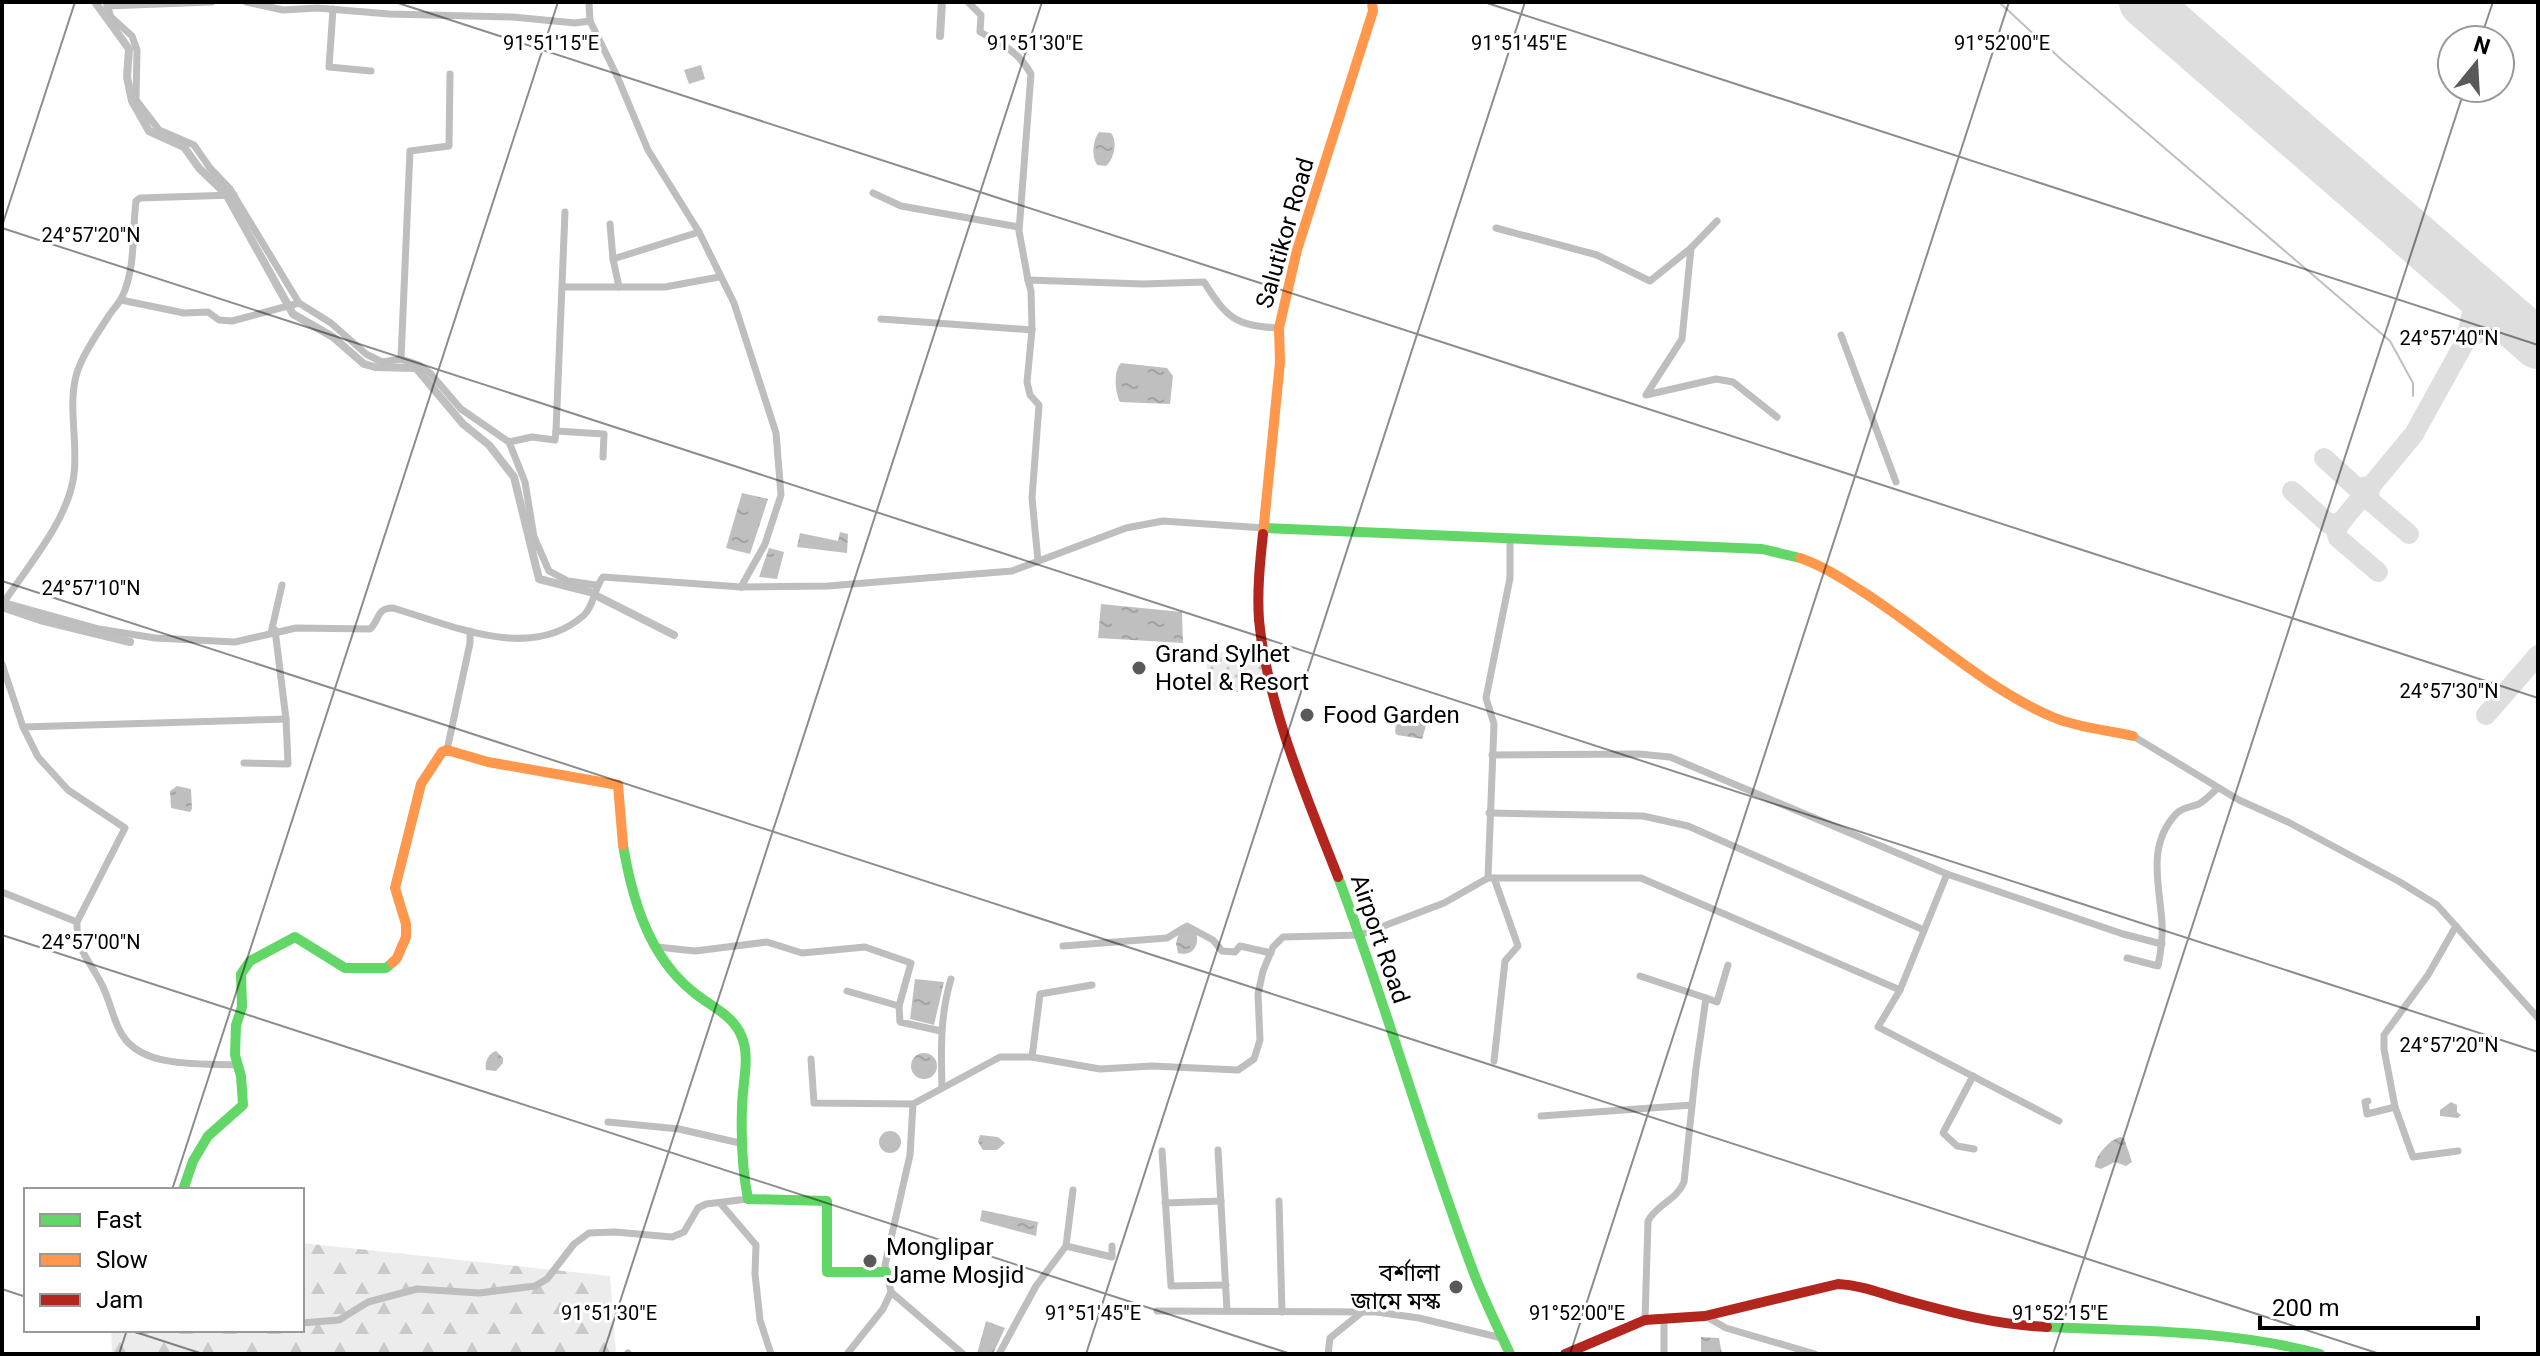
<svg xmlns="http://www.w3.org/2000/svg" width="2540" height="1356" font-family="Roboto,'Noto Sans Bengali',sans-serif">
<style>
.grass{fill:url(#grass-dots)}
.forest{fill:url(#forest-firs)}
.water{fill:url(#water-ripples)}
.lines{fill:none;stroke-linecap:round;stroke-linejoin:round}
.stream{stroke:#bfbfbf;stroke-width:2}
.canal{stroke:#bfbfbf;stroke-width:8}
.taxiway{stroke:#dedede;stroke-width:20}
.runway{stroke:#dedede;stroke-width:50}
.street{stroke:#bebebe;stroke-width:7}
.fast{stroke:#63d668;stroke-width:10}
.slow{stroke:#ff974d;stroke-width:10}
.jam{stroke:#b3261e;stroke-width:10}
.ticks{fill:none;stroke:#000;stroke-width:2;stroke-opacity:0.45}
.poi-dot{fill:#595959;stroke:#fff;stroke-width:3}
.labels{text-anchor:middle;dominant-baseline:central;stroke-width:6;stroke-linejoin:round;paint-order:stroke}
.street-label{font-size:24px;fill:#000;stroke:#fff}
.poi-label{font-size:24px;fill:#000;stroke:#fff;text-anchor:start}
.ticks-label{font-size:20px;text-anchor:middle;fill:#000;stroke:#fff;stroke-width:6;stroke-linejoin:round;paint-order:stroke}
</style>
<defs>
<pattern id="grass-dots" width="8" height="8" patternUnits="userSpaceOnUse" patternTransform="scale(2)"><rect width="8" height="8" fill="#ececec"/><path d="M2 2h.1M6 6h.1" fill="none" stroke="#c9c9c9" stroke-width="1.8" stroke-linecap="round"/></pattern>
<pattern id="forest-firs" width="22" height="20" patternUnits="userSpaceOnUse" patternTransform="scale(2)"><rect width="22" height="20" fill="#ececec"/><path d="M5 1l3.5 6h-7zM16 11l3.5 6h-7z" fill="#c9c9c9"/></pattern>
<pattern id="water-ripples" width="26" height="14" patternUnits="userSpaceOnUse" patternTransform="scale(2)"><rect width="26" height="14" fill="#bfbfbf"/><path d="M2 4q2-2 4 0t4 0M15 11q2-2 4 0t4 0" fill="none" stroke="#a2a2a2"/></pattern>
</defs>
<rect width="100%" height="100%" fill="#fff"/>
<!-- grass -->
<path class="grass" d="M1217,652L1259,653L1265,685C1253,694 1220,693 1206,688L1207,657Z"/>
<!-- forest -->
<path class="forest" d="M302,1243L610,1276L616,1354H112L111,1330H302Z"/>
<!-- water -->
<g class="water">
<path d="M701,65L705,79L689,84L684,70Z"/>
<path d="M1099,132L1111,133C1118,142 1114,159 1106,166L1097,165C1091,156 1093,140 1099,132Z"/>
<path d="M1121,363L1167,368L1173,376L1170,404L1120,402C1115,393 1113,371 1121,363Z"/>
<path d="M742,493L768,499L750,554L726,548Z"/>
<path d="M840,532L848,534L847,553L797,547L800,533L838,541Z"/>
<path d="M769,548L784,552L777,579L759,577Z"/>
<path d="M1101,604L1182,612L1183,643L1098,638Z"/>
<path d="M1401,721L1421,722L1426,726L1422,739L1397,735L1395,732L1396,724Z"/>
<path d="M177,786L191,789L192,809L190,812L171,808L170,791Z"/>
<path d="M1188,929L1196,932C1200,946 1192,957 1178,953L1176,943L1179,933Z"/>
<path d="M915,979L944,982L934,1025L910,1019Z"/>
<path d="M496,1051L503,1058V1063L496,1071L486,1070C484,1062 489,1053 496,1051Z"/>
<circle cx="924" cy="1066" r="13"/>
<path d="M2451,1102L2457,1105V1112L2461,1115L2458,1118L2440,1116V1110Z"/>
<circle cx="890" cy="1142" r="11"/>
<path d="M980,1135L998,1137L1005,1143L997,1150H983L978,1142Z"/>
<path d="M2120,1137L2124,1138L2132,1162L2126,1166L2115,1162L2101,1169L2095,1167C2095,1156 2109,1140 2120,1137Z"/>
<path d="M982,1210L1038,1222L1036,1236L980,1221Z"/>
<path d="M986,1321L1005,1328L993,1354H977Z"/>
<path d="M1701,1337L1719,1338L1722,1354H1701Z"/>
</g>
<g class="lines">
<!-- stream -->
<path class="stream" d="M1999,2L2063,61L2390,341L2413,383V396"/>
<!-- canal -->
<g class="canal">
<path d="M95,2L129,49L127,77L132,101L149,131L184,147L199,168L226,194L293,314L333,337L364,364L375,367L416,368L463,424L489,445L514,477L539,579L590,592"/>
<path d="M940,36L942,2"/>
<path d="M597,596L674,635"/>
<path d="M2,607L40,620L130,642"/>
</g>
<!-- taxiway -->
<g class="taxiway">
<path d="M2466,340C2484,327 2503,327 2524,332"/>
<path d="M2324,458L2357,488L2371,486"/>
<path d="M2370,487L2369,500L2409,534"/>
<path d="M2292,491L2329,524L2341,522L2336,531L2338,538L2378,572"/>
<path d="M2341,522L2414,434L2466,340L2474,303L2464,280"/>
<path d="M2486,715L2538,655"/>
</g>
<!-- runway -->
<path class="runway" d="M2144,2L2538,344"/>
<!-- street -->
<g class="street">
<path d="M106,2L111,17L132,36L137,50L136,100L159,130L194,145L210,168L230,189L299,303L331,323L366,354L382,362L401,359L419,365L430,373L461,409L509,442L532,437L555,440L556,431L604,434L603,457"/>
<path d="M246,2L283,10L317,8L389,14L513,17L575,23L590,21"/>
<path d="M589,2L590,21L617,76L648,150L699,232L734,303L776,433L781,495L765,544L741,587"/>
<path d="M968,2L981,15L980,32C1002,44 1019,52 1031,74L1019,231L1028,280"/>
<path d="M107,6L212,2"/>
<path d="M333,9L329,67L371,71"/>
<path d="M873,193L901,206L1019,227"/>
<path d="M1717,221L1691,248L1682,339L1646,395L1716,379L1733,382L1777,417"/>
<path d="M610,224L613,259L619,287"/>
<path d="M1496,228L1597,255L1650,281L1691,248"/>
<path d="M613,259L699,232"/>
<path d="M563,287H665L719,277"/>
<path d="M121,300L184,313L208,312L219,320L232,321L299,303"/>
<path d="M881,319L1032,330"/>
<path d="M1841,335L1896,482"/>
<path d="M401,359L410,151L449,146L450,74"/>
<path d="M556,431L565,212"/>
<path d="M509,442L525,482L534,537L549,571L568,581L596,585"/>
<path d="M1038,561L1032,498L1039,405L1030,395L1027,382L1032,330L1031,291L1028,280L1143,284L1204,282C1227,318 1235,326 1279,328"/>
<path d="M2,602L99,629L155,638L235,642L296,628L370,629C380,620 376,608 393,608C451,625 531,663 584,615C594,606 594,588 603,577L741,587L828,586L1012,571L1126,528L1163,521L1264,528"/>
<path d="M4,602C28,566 69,519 74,474C78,442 68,408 76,376C81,357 97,334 108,317C112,310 119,304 122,297C136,268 132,232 136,201L140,198L234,195"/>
<path d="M271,633L282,585"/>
<path d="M2,664L23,727L286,719"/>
<path d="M23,727L38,757L68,790L125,828L77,922"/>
<path d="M2133,736L2239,800L2288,822L2400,882L2437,905L2538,1018"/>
<path d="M447,750L470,643V631"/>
<path d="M1492,755L1639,754L1670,757L1947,874L2123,934L2162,944"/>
<path d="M244,763L288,764L286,719L275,630"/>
<path d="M1489,813L1643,816L1688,826L1924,930"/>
<path d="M1947,874L1900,990L1878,1027L2059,1121"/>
<path d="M1488,878L1494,724L1486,698L1510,578V538"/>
<path d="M1494,878L1518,946L1505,961L1494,1061"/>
<path d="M2,892L77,922C76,951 89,959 101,983C109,998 112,1015 119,1029C137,1070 201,1063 237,1065"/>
<path d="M2456,926L2428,975L2384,1035V1049L2395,1107L2413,1157L2458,1151"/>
<path d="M1063,946L1167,938L1187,926L1213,940L1222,951L1235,952L1240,946L1271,953"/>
<path d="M657,947L695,951L767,942L802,953L865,947L911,963L899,1006L900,1022L941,1031"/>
<path d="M2127,958L2158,966C2161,951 2163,937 2162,922C2159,883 2147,845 2176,814C2182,807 2190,808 2199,804C2206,800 2212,793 2218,788"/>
<path d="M1640,976L1706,998"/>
<path d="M847,991L899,1006"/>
<path d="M1032,1057L1040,994L1092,985"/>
<path d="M811,1059L814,1103L913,1104"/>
<path d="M1973,1076L1943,1133L1957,1146L1974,1149"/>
<path d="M942,1088C941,1050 940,1015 951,979"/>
<path d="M2368,1101L2365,1102L2367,1114L2395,1107"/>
<path d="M1541,1116L1692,1105"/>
<path d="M608,1122L679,1129L744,1144"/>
<path d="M1218,1150L1227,1311"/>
<path d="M1162,1151L1171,1286L1226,1285"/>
<path d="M1279,1201L1282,1312"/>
<path d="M1165,1203L1221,1201"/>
<path d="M721,1204L756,1245L755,1274L760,1320L771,1354"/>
<path d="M1066,1246L1073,1190"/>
<path d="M1157,1311L1376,1312L1419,1318L1502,1338"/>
<path d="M1707,1317L1726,1328L1815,1354"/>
<path d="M1664,1318V1354"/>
<path d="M1645,1320L1648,1221C1657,1204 1677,1200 1684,1182L1696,1068L1706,998L1717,1002L1728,965"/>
<path d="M302,1323L339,1320L368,1302L417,1289L479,1293L535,1286L547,1279L574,1244L589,1233L615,1232L672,1237L684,1232L698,1208L706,1204L748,1199"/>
<path d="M627,1354L628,1353"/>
<path d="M847,1354L883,1309L891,1292"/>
<path d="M963,1354L891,1292L885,1265L910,1155L913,1104L1000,1057H1032L1100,1069L1152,1066L1238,1070L1254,1059L1260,1040L1258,994L1263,971L1273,947L1283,937L1360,935L1444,903L1488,878H1641L1900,990"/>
<path d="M999,1354L1036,1286L1066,1246L1112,1257V1246"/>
<path d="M1328,1354L1330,1338L1362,1312"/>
</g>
<!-- fast -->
<g class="fast">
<path d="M1264,528L1762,549L1800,558"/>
<path d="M623,845C632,898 648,955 692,991C708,1005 732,1014 741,1035C751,1056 742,1085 742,1108C741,1138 742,1169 748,1199L827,1201V1272H886"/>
<path d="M1338,877C1388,1009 1425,1145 1475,1276C1485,1302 1498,1328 1510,1354"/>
<path d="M183,1190L193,1161L208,1136L243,1105L241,1076L235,1055L236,1025L242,1007L241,974L250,961L295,937L345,968H386L392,963"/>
<path d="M2047,1327C2138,1331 2232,1330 2320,1354"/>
</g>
<!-- slow -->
<g class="slow">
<path d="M1263,534L1280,362L1279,328L1297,250L1373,11L1372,2"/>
<path d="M1800,558C1821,565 1841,578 1860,590C1924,630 1985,689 2055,718C2080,728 2107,730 2133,736"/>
<path d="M392,963L397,958L406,937V924L395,888L421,784L442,752L447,750L488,762L618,785L623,845"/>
</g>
<!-- jam -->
<g class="jam">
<path d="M1263,534C1260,562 1257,591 1259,620C1267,705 1307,798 1338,877"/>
<path d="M1565,1354L1645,1320L1705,1316L1838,1284C1862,1285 1882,1294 1905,1300C1952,1313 1998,1325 2047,1327"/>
</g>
</g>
<!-- ticks -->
<path class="ticks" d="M395,2L2538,698M1484,2L2538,345M2480,40L2493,2M2,226L75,2M2,228L2538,1052M2,581L2380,1354M2,935L1291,1354M172,1190L558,2M2,1289L26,1297M129,1330L203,1354M119,1354L127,1330M603,1354L1042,2M1086,1354L1525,2M1570,1354L2009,2M2053,1354L2465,88M2537,1354L2538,1351"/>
<!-- markers -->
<g class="poi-dot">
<circle cx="1139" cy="668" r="8"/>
<circle cx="1307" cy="715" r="8"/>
<circle cx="870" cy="1261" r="8"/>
<circle cx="1456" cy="1287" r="8"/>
</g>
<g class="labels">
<!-- street labels -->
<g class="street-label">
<text transform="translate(1285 233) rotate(-74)">Salutikor Road</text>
<text transform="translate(1380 939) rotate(71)">Airport Road</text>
</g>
<!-- poi labels -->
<g class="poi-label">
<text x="1155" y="654">Grand Sylhet<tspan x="1155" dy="28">Hotel &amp; Resort</tspan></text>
<text x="1323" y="715">Food Garden</text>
<text x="886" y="1247">Monglipar<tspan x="886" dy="28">Jame Mosjid</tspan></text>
<text x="1440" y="1273" text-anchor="end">বর্শালা<tspan x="1440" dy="28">জামে মস্ক</tspan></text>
</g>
</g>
<g class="ticks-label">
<text x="551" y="50">91°51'15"E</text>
<text x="1035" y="50">91°51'30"E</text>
<text x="1519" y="50">91°51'45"E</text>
<text x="2002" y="50">91°52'00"E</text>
<text x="91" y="242">24°57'20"N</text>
<text x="2449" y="345">24°57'40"N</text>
<text x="91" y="595">24°57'10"N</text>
<text x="2449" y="698">24°57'30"N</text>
<text x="91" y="949">24°57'00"N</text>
<text x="2449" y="1052">24°57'20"N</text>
<text x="609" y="1320">91°51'30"E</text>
<text x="1093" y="1320">91°51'45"E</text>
<text x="1577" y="1320">91°52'00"E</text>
<text x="2060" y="1320">91°52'15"E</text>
</g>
<!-- border -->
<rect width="2540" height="1356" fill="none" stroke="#000000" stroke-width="8"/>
<!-- legend -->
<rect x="24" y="1188" width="280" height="144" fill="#ffffff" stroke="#999999" stroke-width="2"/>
<rect x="40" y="1214" width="40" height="12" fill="#63d668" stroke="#999999" stroke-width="2"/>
<text x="96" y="1228" font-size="24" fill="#000000">Fast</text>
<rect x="40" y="1254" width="40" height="12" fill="#ff974d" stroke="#999999" stroke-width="2"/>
<text x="96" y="1268" font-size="24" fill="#000000">Slow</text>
<rect x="40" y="1294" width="40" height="12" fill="#b3261e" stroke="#999999" stroke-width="2"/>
<text x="96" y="1308" font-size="24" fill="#000000">Jam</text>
<!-- north arrow -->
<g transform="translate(2476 64) rotate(18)"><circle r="38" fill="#ffffff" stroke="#999999" stroke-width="2"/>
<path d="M0-6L14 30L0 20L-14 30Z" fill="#595959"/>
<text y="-12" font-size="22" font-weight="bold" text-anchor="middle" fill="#000000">N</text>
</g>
<!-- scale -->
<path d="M2260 1316v12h218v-12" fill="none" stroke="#000000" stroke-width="4"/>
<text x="2272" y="1316" font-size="24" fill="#000000" stroke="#ffffff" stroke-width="6" paint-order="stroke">200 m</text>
</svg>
